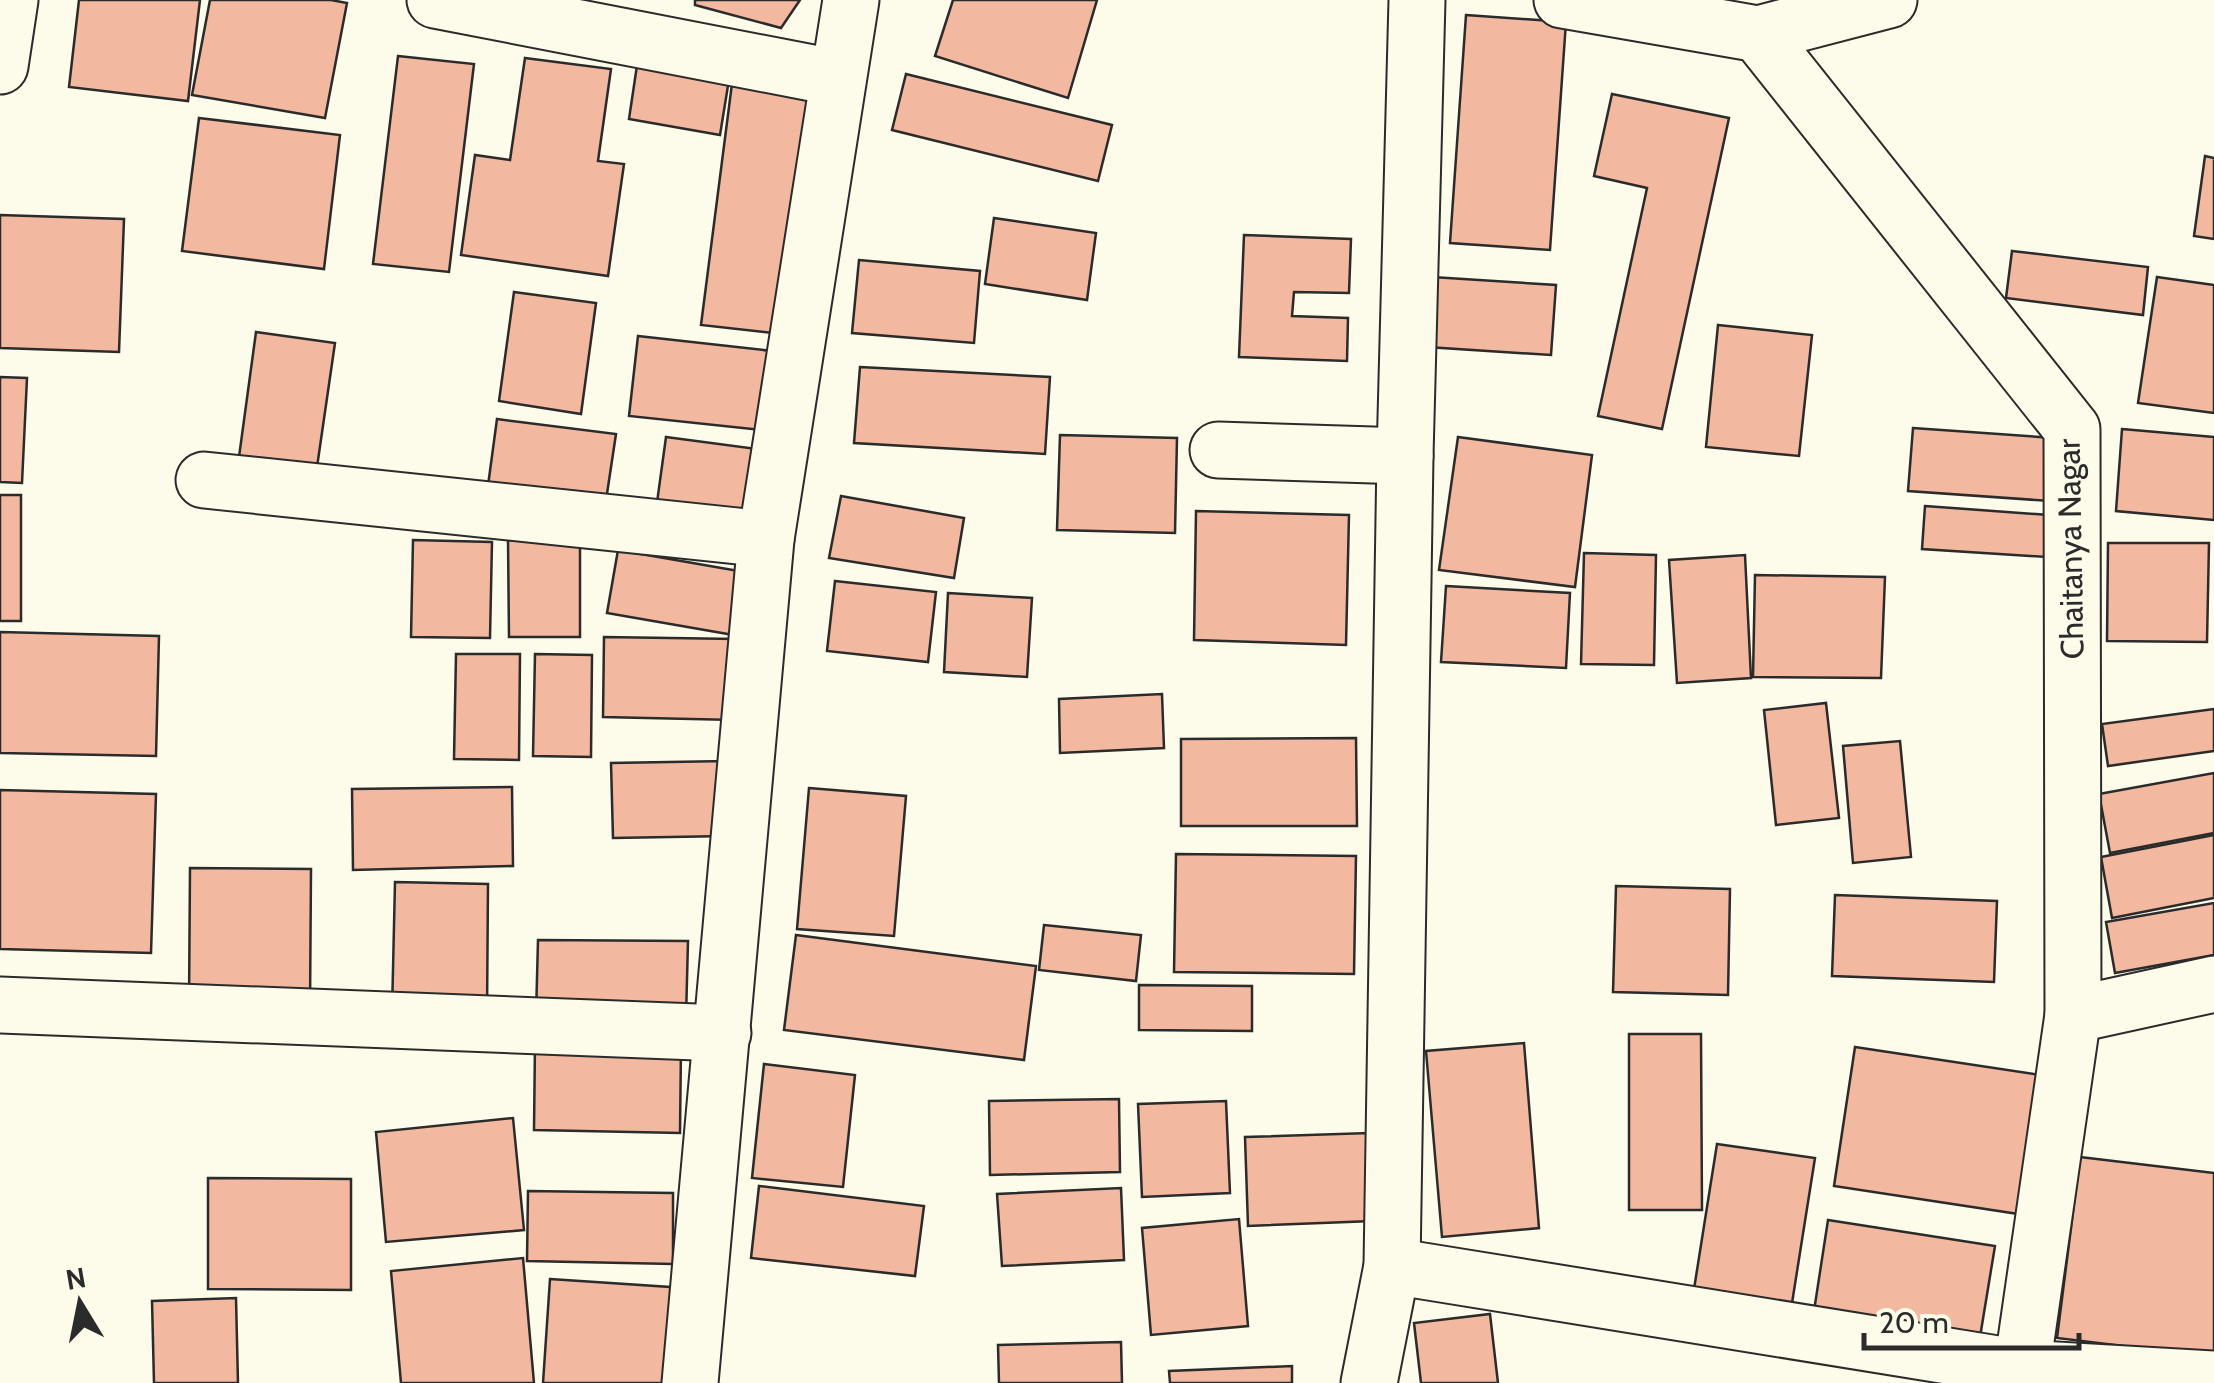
<svg xmlns="http://www.w3.org/2000/svg" width="2214" height="1383" font-family="Cabin,sans-serif">
<style>
.building{fill:#f2b8a0;stroke:#2b2b2b;stroke-width:2.5}
.lines{fill:none;stroke-linecap:round;stroke-linejoin:round}
.street-casing{stroke:#2b2b2b;stroke-width:59}
.street{stroke:#fdfbea;stroke-width:55}
.labels{text-anchor:middle;dominant-baseline:central;stroke-width:8;stroke-linejoin:round;paint-order:stroke}
.street-label{font-size:32px;fill:#2b2b2b;stroke:#fdfbea}
</style>
<rect width="100%" height="100%" fill="#fdfbea"/>
<!-- building -->
<g class="building">
<path d="M79,0H200L188,101L69,87Z"/>
<path d="M210,0H331L347,3L325,118L192,95Z"/>
<path d="M695,0H800L781,28L695,5Z"/>
<path d="M953,0H1097L1068,98L935,56Z"/>
<path d="M1466,15L1566,22L1550,250L1450,243Z"/>
<path d="M639,52L731,67L720,135L629,119Z"/>
<path d="M398,56L474,64L449,272L373,264Z"/>
<path d="M525,58L611,69L598,161L624,164L608,276L461,255L475,155L510,160Z"/>
<path d="M734,68L825,80L791,335L701,325Z"/>
<path d="M906,74L1112,125L1098,181L892,130Z"/>
<path d="M1612,94L1729,118L1662,429L1598,416L1647,188L1594,176Z"/>
<path d="M199,118L340,135L324,269L182,251Z"/>
<path d="M2205,156L2214,158V239L2194,236Z"/>
<path d="M0,215L124,219L119,352L0,348Z"/>
<path d="M994,218L1096,233L1087,300L985,284Z"/>
<path d="M1244,235L1351,239L1349,293L1294,292L1292,316L1348,318L1347,361L1239,357Z"/>
<path d="M2012,251L2148,267L2143,315L2006,298Z"/>
<path d="M859,260L980,271L974,343L852,333Z"/>
<path d="M1432,277L1556,285L1551,355L1427,347Z"/>
<path d="M2157,277L2214,285V413L2138,403Z"/>
<path d="M514,292L596,303L581,414L499,401Z"/>
<path d="M1718,325L1812,335L1799,456L1706,447Z"/>
<path d="M256,332L335,343L317,467L239,457Z"/>
<path d="M638,336L781,352L772,431L629,416Z"/>
<path d="M860,367L1050,377L1045,454L854,443Z"/>
<path d="M0,377L27,378L22,483L0,482Z"/>
<path d="M497,419L616,434L605,507L487,493Z"/>
<path d="M1913,428L2054,438L2050,501L1908,491Z"/>
<path d="M2122,429L2214,437V520L2116,511Z"/>
<path d="M1060,435L1177,438L1175,533L1057,530Z"/>
<path d="M666,437L757,449L745,529L655,517Z"/>
<path d="M1458,437L1592,455L1575,587L1439,570Z"/>
<rect x="0" y="495" width="21" height="126"/>
<path d="M841,496L964,518L954,578L829,558Z"/>
<path d="M1925,506L2049,515L2046,557L1922,549Z"/>
<path d="M1196,511L1349,515L1346,645L1194,640Z"/>
<path d="M413,540L492,542L490,638L411,637Z"/>
<path d="M508,540H580V637H509Z"/>
<path d="M2108,543H2209L2207,642L2107,641Z"/>
<path d="M618,550L756,574L745,637L607,613Z"/>
<path d="M1584,553L1656,555L1654,665L1581,664Z"/>
<path d="M1745,555L1751,678L1677,683L1669,560Z"/>
<path d="M1755,575L1885,577L1881,678L1753,677Z"/>
<path d="M835,581L936,592L928,662L827,651Z"/>
<path d="M1446,586L1570,593L1566,668L1441,662Z"/>
<path d="M948,593L1032,598L1027,677L944,672Z"/>
<path d="M0,632L159,636L156,756L0,753Z"/>
<path d="M604,637L736,639L735,720L603,717Z"/>
<path d="M456,654H520L519,760L454,759Z"/>
<path d="M535,654L592,655L591,757L533,756Z"/>
<path d="M1162,694L1164,748L1060,753L1059,699Z"/>
<path d="M1826,703L1839,818L1776,825L1764,710Z"/>
<path d="M2214,709V751L2108,766L2102,724Z"/>
<path d="M1356,738L1357,826H1181V739Z"/>
<path d="M1900,741L1911,857L1853,863L1843,746Z"/>
<path d="M727,761V836L613,838L611,763Z"/>
<path d="M2214,773V833L2110,853L2099,794Z"/>
<path d="M512,787L513,866L353,870L352,789Z"/>
<path d="M809,788L906,796L894,936L797,929Z"/>
<path d="M0,790L156,794L151,953L0,949Z"/>
<path d="M2214,835V898L2112,918L2101,857Z"/>
<path d="M1176,854L1356,856L1354,974L1174,972Z"/>
<path d="M190,868L311,869L310,1008L189,1006Z"/>
<path d="M395,882L488,884L487,1014L392,1013Z"/>
<path d="M1616,886L1730,889L1728,995L1613,992Z"/>
<path d="M1835,895L1997,901L1994,982L1832,976Z"/>
<path d="M2214,903V955L2115,973L2106,922Z"/>
<path d="M1044,925L1141,935L1136,981L1039,970Z"/>
<path d="M796,935L1036,966L1024,1060L784,1030Z"/>
<path d="M538,940L688,941L686,1018L536,1016Z"/>
<path d="M1139,985L1252,986V1031L1139,1030Z"/>
<path d="M1629,1034H1701L1702,1210H1629Z"/>
<path d="M535,1043L681,1045L680,1133L534,1130Z"/>
<path d="M1524,1043L1539,1228L1442,1237L1426,1051Z"/>
<path d="M1855,1047L2047,1076L2025,1215L1834,1186Z"/>
<path d="M764,1064L855,1075L843,1187L752,1178Z"/>
<path d="M1119,1099L1120,1172L990,1175L989,1101Z"/>
<path d="M1226,1101L1230,1193L1142,1197L1138,1104Z"/>
<path d="M513,1118L524,1230L386,1242L376,1132Z"/>
<path d="M1369,1133L1372,1221L1248,1226L1245,1137Z"/>
<path d="M1717,1144L1815,1158L1789,1322L1691,1308Z"/>
<path d="M2080,1157L2214,1173V1357L2057,1338Z"/>
<path d="M208,1178L351,1179V1290L208,1289Z"/>
<path d="M759,1186L924,1206L915,1276L751,1258Z"/>
<path d="M1121,1188L1124,1260L1002,1266L997,1194Z"/>
<path d="M528,1191L673,1193V1264L527,1261Z"/>
<path d="M1239,1219L1248,1326L1151,1335L1142,1228Z"/>
<path d="M1828,1220L1995,1246L1980,1337L1814,1311Z"/>
<path d="M523,1258L534,1383H401L391,1271Z"/>
<path d="M550,1279L685,1288L678,1383H543Z"/>
<path d="M236,1298L238,1383H154L152,1301Z"/>
<path d="M1490,1314L1498,1383H1421L1414,1323Z"/>
<path d="M1121,1342L1122,1383H999L998,1345Z"/>
<path d="M1292,1366V1383H1170L1169,1371Z"/>
</g>
<g class="lines">
<defs>
<g id="street">
<path d="M435,0L838,78"/>
<path d="M1562,0L1758,34L2072,429L2073,1015L2022,1368"/>
<path d="M1758,34L1889,0"/>
<path d="M0,66L10,0"/>
<path d="M1218,450L1405,456"/>
<path d="M204,480L766,539"/>
<path d="M0,1005L723,1033"/>
<path d="M2073,1015L2214,984"/>
<path d="M1392,1266L2022,1368L2214,1379"/>
<path d="M690,1383L766,539L851,0"/>
<path d="M1369,1383L1392,1266L1405,456L1417,0"/>
</g>
</defs>
<!-- street casing -->
<use href="#street" class="street-casing"/>
<!-- street -->
<use href="#street" class="street"/>
</g>
<g class="labels">
<!-- street labels -->
<g class="street-label">
<text transform="translate(2070 549) rotate(-91)">Chaitanya Nagar</text>
</g>
</g>
<!-- north arrow -->
<g transform="translate(80 1303) rotate(350)" stroke="#fdfbea" stroke-width="8" paint-order="stroke">
<path d="M0-8L18 38L0 25L-18 38Z" fill="#2b2b2b"/>
<text y="-15" font-size="28" font-weight="bold" text-anchor="middle" fill="#2b2b2b">N</text>
</g>
<!-- scale -->
<path d="M1864 1333v15h215v-15" fill="none" stroke="#2b2b2b" stroke-width="5"/>
<text x="1879" y="1333" font-size="30" fill="#2b2b2b" stroke="#fdfbea" stroke-width="8" paint-order="stroke">20 m</text>
</svg>
